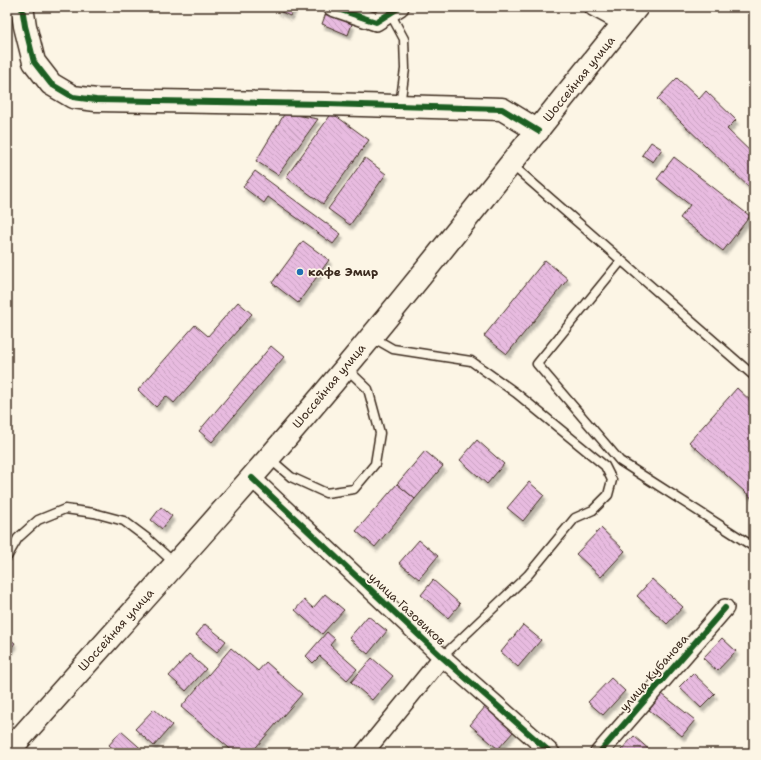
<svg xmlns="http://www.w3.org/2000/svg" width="761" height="760" font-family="'Shantell Sans',sans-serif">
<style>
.building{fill:url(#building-back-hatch);stroke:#3b2a1e;filter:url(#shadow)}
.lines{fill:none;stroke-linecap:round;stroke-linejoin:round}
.lane-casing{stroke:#3b2a1e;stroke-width:11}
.street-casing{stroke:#3b2a1e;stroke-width:20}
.secondary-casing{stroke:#3b2a1e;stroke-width:25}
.lane{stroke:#fcf5e5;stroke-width:8}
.street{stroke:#fcf5e5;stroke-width:17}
.secondary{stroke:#fcf5e5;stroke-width:22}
.cycleway-casing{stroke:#fcf5e5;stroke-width:8}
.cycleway{stroke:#1b5e20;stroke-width:6}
.poi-dot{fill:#1f6fb2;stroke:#fcf5e5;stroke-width:1.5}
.labels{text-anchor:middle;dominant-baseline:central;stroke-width:3.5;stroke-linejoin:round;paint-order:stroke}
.street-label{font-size:12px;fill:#3b2a1e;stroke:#fcf5e5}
.poi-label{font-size:12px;font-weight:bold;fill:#3b2a1e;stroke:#fcf5e5;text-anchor:start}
</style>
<defs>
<pattern id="building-back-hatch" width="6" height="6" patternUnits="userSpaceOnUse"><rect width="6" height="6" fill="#e8bbe0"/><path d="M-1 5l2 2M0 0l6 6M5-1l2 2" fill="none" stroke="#c8a1c0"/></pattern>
<filter id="shadow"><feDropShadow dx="2.5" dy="4.5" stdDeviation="1" flood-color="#0004"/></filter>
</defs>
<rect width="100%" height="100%" fill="#fcf5e5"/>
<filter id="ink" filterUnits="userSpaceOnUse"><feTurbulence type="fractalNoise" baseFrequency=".025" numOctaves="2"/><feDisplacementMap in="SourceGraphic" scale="8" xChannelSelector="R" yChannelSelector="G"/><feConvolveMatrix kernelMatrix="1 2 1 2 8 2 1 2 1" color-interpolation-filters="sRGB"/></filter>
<g filter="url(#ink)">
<!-- building -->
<g class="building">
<path d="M278,7H294L290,16L277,10Z"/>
<path d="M326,13L352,24L348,35L322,24Z"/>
<path d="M677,78L699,99L706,91L736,120L727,129L754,155V192L657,99Z"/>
<path d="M285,113L318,119L278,175L256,161Z"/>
<path d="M332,113L369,140L323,204L286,177Z"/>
<path d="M651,142L662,149L653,162L642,155Z"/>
<path d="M674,157L750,216L723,251L680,218L690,205L657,179Z"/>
<path d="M365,158L386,174L350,225L328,209Z"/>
<path d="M255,171L341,234L333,244L268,197L264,203L243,187Z"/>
<path d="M303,241L329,260L298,303L272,283Z"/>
<path d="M545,260L568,279L507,354L484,336Z"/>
<path d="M238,302L252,314L174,403L166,396L156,407L138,390L195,325L208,336Z"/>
<path d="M271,346L284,357L212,442L199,431Z"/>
<path d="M737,388L754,404V500L689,442Z"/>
<path d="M477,440L504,464L487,484L460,460Z"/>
<path d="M425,451L443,466L415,499L397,484Z"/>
<path d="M529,482L544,495L523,521L507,508Z"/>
<path d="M397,484L415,499L375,547L356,531Z"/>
<path d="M161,507L172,516L162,529L151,520Z"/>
<path d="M601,528L625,551L601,577L576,554Z"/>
<path d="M419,540L438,556L419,579L399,563Z"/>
<path d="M652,579L683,607L667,624L637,596Z"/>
<path d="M433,580L460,604L448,618L421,595Z"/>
<path d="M325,594L344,610L322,634L295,610L304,600L313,608Z"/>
<path d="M368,616L387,631L368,654L349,638Z"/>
<path d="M205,624L226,641L217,652L196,635Z"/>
<path d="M523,625L541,640L518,667L501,652Z"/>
<path d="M327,632L335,639L330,645L357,669L347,680L320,656L313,663L306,656Z"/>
<path d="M7,637L15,643L7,654Z"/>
<path d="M722,638L736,651L717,671L703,658Z"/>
<path d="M231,648L258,671L266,662L302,694L251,753H235L181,707Z"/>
<path d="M189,654L206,669L186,691L169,676Z"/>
<path d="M372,658L393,676L372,700L351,682Z"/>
<path d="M693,673L715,694L701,708L679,687Z"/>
<path d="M611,678L625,691L603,715L588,702Z"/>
<path d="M662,694L695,720L682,736L649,710Z"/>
<path d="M485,707L514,731L498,749L470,725Z"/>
<path d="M154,709L172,725L154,746L135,729Z"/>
<path d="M121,731L146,753H118L109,745Z"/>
<path d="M634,736L653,753H622L620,751Z"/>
</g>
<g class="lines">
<defs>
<g id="lane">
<path d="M390,13L404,39L405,69L400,105"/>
<path d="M512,165L754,376"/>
<path d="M621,261L537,364L620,461L754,547"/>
<path d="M372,337L393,349L471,361L516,393L605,466L612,480L608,495L593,510L575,518L528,575L442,657"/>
<path d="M269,458L291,477L326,493L354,489L375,464L380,433L368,389L346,368"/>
<path d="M7,557L18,538L38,520L65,509L94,513L124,521L148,539L171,560"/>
</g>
<g id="street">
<path d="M332,7L376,22L400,7"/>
<path d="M593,7L617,20"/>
<path d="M252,478L442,657L551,753"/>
<path d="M364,753L442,657"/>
<path d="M599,753L725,608"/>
</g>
<g id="secondary">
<path d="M22,7L25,26L34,62L51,84L73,97L96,100L326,104L502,109L538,131"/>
<path d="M7,753C121,624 237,498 347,366C446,248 539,126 637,7"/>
</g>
</defs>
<!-- lane casing -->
<use href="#lane" class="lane-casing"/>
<!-- street casing -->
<use href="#street" class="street-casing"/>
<!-- secondary casing -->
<use href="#secondary" class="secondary-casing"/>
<!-- lane -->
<use href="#lane" class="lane"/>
<!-- street -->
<use href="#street" class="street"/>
<!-- secondary -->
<use href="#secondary" class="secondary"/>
<defs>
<g id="cycleway">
<path d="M22,7L25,26L34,62L51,84L73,97L96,100L326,104L502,109L538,131"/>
<path d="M332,7L376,22L400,7"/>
<path d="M252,478L442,657L551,753"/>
<path d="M599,753L725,608"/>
</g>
</defs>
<!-- cycleway casing -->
<use href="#cycleway" class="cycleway-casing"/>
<!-- cycleway -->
<use href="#cycleway" class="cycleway"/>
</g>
</g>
<!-- markers -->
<circle class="poi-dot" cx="300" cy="272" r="4"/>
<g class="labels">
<!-- street labels -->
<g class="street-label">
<text transform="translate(579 79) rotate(-51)">Шоссейная улица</text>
<text transform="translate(329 386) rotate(-50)">Шоссейная улица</text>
<text transform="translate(407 609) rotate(43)">улица Газовиков</text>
<text transform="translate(116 630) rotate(-48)">Шоссейная улица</text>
<text transform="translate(654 673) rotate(-49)">улица Кубанова</text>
</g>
<!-- poi labels -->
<g class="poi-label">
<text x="308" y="272">кафе Эмир</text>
</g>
</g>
<!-- margin -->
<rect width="761" height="760" fill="none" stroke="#fcf5e5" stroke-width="24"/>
<rect x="12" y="12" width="737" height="736" fill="none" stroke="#3b2a1e" stroke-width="1.5" filter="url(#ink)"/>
</svg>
